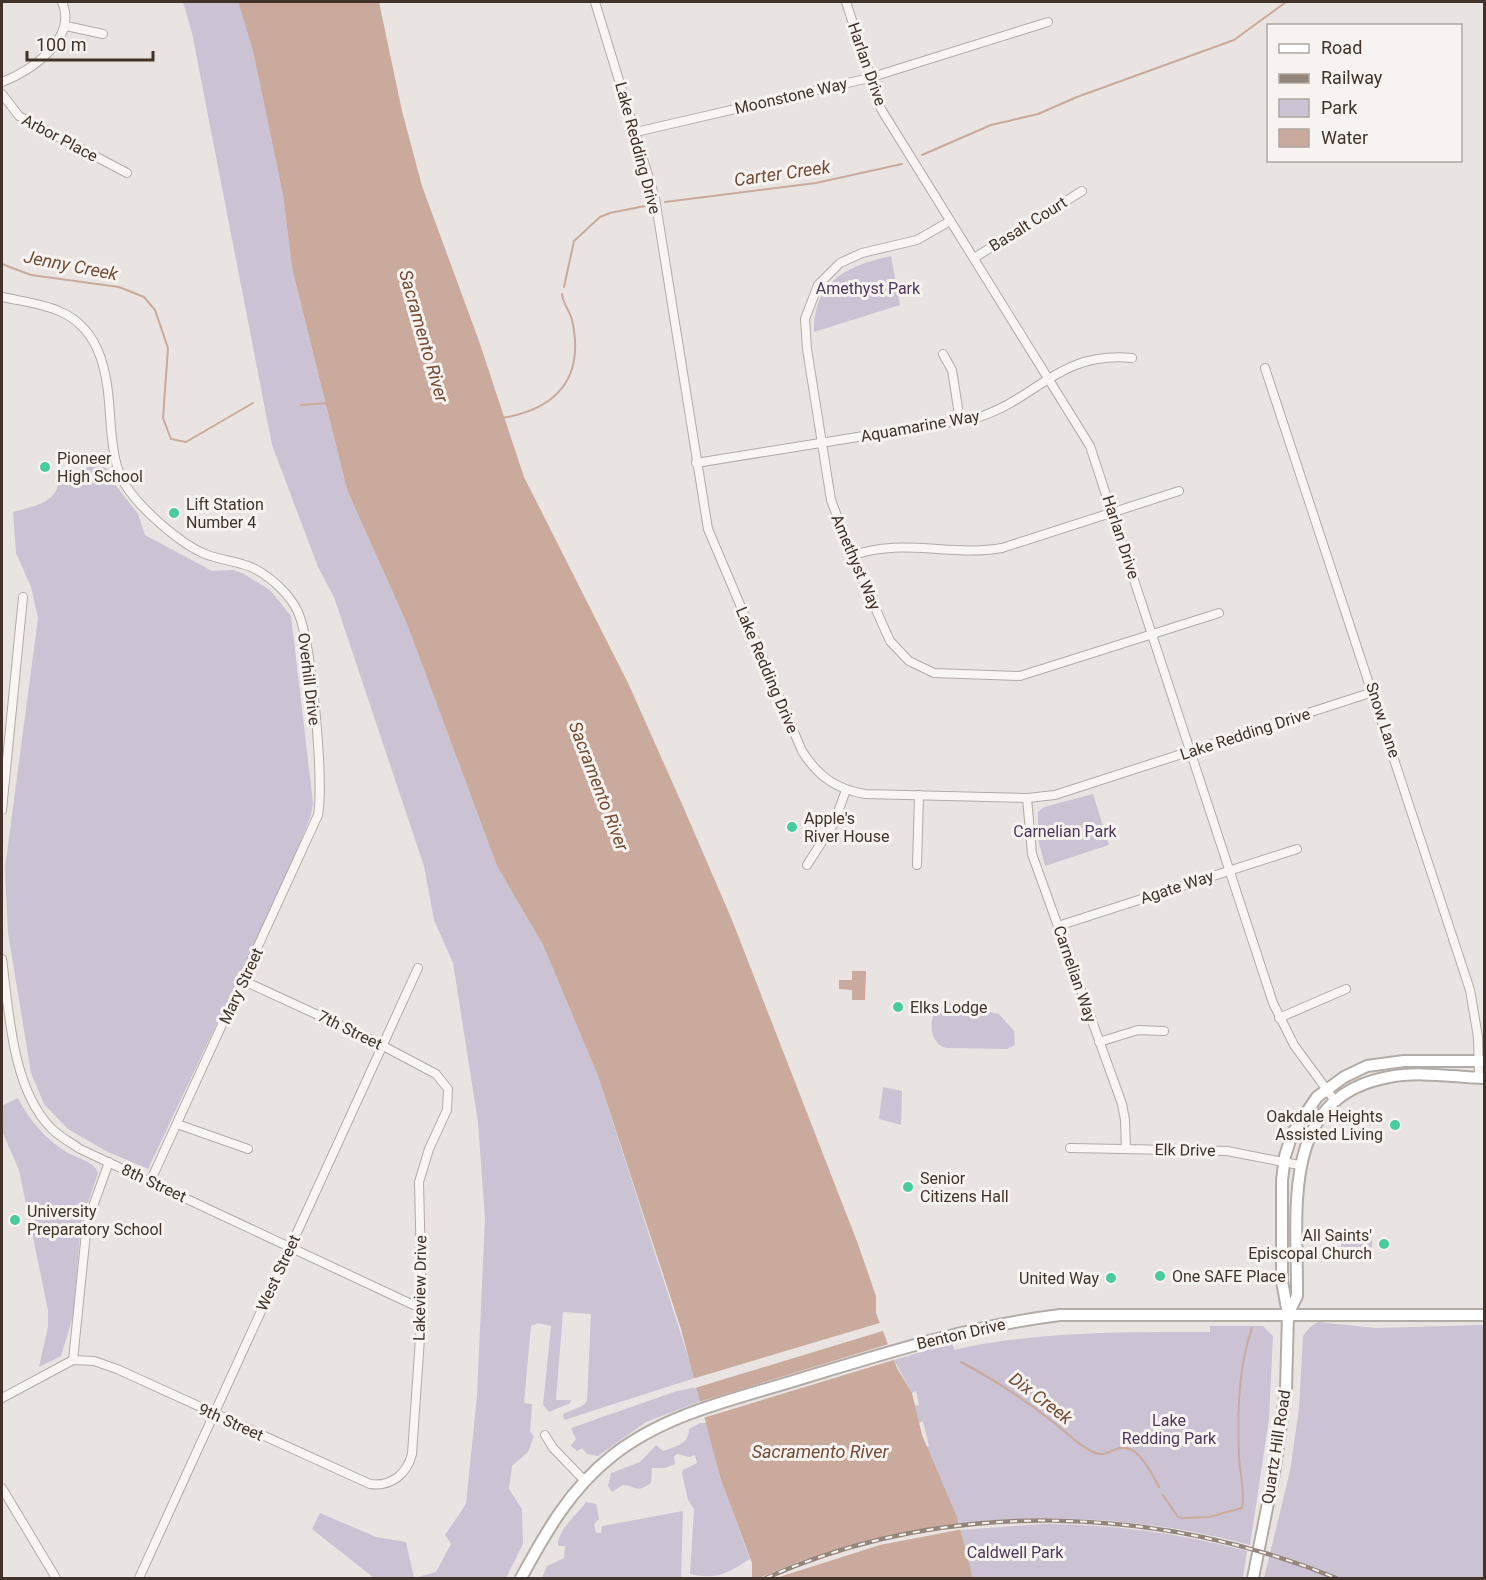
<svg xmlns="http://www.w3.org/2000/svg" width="1486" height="1580" font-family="Roboto,sans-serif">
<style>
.green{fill:#cbc2d3}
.water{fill:#c9aa9c}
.pier{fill:#e9e4e1}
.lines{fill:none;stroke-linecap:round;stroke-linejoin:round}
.stream{stroke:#c9aa9c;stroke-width:2}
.street-casing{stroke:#b3aba6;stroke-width:10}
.secondary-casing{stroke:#b3aba6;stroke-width:14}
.street{stroke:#f8f5f3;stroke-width:8}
.secondary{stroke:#fff;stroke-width:10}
.rail-casing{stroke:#93857a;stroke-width:4.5}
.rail{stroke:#f7f3f0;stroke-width:2;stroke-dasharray:7;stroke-linecap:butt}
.poi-dot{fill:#48cc9e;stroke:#f7f3f0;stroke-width:2}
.labels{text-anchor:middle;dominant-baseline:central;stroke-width:6;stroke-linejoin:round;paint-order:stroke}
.street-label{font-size:16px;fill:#413329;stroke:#f7f3f0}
.park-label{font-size:16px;fill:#4e375c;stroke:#f7f3f0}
.poi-label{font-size:16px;fill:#413329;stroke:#f7f3f0;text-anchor:start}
.water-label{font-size:18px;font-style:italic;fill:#744b34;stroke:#f7f3f0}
</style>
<rect width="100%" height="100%" fill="#e9e4e1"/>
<!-- green -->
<g class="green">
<path d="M183,2H238L253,51L283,195L292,268L347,490L407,624L497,866L543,945L598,1076L695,1378L564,1420L563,1414L582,1406L587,1401L591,1314L563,1312L556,1400H571L570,1403L549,1412L543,1405L551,1326L538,1323L531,1326L524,1403L532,1404L530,1432L534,1436L528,1452L512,1466L509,1489L522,1509L523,1544L506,1578H374L312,1529L320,1513L376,1537L406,1542L414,1578L436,1572L451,1544L445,1535L466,1504L477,1396L485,1218L478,1122L453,963L434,920L424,866L334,597L318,567L272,445L192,33Z"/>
<path d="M891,256L900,305L814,332C813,281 847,266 891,256Z"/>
<path d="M90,465H100L112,472L114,483L138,514L145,535L212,571L233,570L242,573L270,590L291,616L313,803L311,815L291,866L148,1169L106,1151L68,1129L44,1104L31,1073L8,933L5,868L38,618L31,587L16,553L13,512C34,506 59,503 59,477L81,473Z"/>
<path d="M1093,794L1109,845L1045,866L1038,839V812L1044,807Z"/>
<path d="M947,1003L999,1014L1014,1031L1015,1045L1007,1049L946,1048C926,1043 927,1008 947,1003Z"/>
<path d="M883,1087L902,1091L901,1125L879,1119Z"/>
<path d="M18,1098C29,1120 47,1141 68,1153C78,1158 95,1162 98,1173L81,1223L73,1316L61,1356L39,1367L48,1327V1310L19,1170L2,1131V1106Z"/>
<path d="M1341,1237H1372V1261L1341,1256Z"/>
<path d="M1318,1322L1376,1328L1484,1325V1578H1264L1290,1471L1299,1409L1303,1336L1310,1327Z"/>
<path d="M1210,1326H1263L1273,1336L1269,1419L1250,1545C1154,1519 1058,1513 959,1523L926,1447L929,1446L923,1421L919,1423L914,1406L919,1405L916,1391L912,1393L894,1360L952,1343L954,1350C1038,1331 1124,1332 1210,1332Z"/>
<path d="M697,1387L701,1401L646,1422L598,1456L587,1454L582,1448L577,1451L571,1446L576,1439L571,1428L677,1391Z"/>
<path d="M700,1423H707L721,1480L750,1559C728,1573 718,1580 690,1574L694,1509L688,1500L682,1473L683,1470L697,1463L695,1455L689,1457L678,1454L674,1456L675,1464L665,1468H652L651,1483C635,1494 637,1486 623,1485L612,1492L608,1486L611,1473L640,1462L656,1445L663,1451C677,1446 689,1444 689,1429Z"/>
<path d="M586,1502L596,1504L599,1519L594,1524L596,1533H601L602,1526L683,1511L681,1578H542L547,1566L564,1558L565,1546H558C557,1530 578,1514 586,1502Z"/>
<path d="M1041,1524C1111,1524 1179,1533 1247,1551L1243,1578H973L960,1530Z"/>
</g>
<!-- water -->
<g class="water">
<path d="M238,2H379L402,111L422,186L479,341L524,477L629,685L682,804L732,920L858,1244L876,1296V1313L897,1368L912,1393L922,1435L957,1517L973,1578H752V1563L721,1480L681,1329L598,1076L543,945L497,866L407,624L347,490L292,268L283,195L253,51Z"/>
<path d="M852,971H866L865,1000H852V990L839,989V980H852Z"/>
</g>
<!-- pier -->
<g class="pier">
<path d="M883,1322L886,1330L695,1388L692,1379Z"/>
<path d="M892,1343L897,1359L703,1418L699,1402Z"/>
<path d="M962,1523L963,1529L880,1545L776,1578H759L801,1561L870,1540Z"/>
</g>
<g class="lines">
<!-- stream -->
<g class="stream">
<path d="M922,155L991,125L1038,114L1077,97L1234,40L1286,2"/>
<path d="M665,202L816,183L902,164"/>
<path d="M2,264L31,275L119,287L144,297L155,310L168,348L163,418L171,439L186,442L253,403"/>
<path d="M564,287L574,241L600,217L610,213L645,206"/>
<path d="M301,405L328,403"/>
<path d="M502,418C557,409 585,378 572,320C570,311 563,304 562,294"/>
<path d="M961,1362C993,1379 1024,1399 1053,1422C1067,1432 1077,1445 1093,1452C1101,1456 1106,1454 1114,1450C1137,1439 1151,1473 1159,1487"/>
<path d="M1163,1495L1178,1517L1182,1518L1209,1517L1242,1508C1245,1490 1240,1474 1239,1457C1237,1415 1238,1367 1252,1328"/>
</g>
<defs>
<g id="street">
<path d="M595,2L655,198L708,529L802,751C818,776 835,789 865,794L1027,798L1055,795L1373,692"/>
<path d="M846,2L881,109L1090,446L1273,1003L1294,1045L1335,1101"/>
<path d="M66,26L103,34"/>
<path d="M2,82C32,71 78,38 62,2"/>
<path d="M2,94L19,116L127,173"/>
<path d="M636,132L869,78L1048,22"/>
<path d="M950,221L917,240L862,253L840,263L818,285L805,319L807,349L831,500L852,556L890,641L909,661L934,673L1020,676L1219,613"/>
<path d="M974,258L1082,191"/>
<path d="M2,297C20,301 41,303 59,311C107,331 108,386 111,429C113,448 115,470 126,486C141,509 179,543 205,554C222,561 241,561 257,570C273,579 290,595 298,612C312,645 324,780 318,815L150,1182"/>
<path d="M943,354L952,370L960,421"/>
<path d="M1265,368L1470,990L1478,1037L1479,1078"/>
<path d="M696,463L976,418C1038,399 1058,351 1132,358"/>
<path d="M852,556C899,537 953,557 1002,548L1179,491"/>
<path d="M1027,798L1032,854L1122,1104L1125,1120L1126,1149"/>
<path d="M2,810L23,597"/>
<path d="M807,865L834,823L846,790"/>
<path d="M917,865L919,795"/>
<path d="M1058,926L1297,849"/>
<path d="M2,959C9,1012 12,1087 50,1127C58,1136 70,1142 80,1149L422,1309"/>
<path d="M1279,1018L1346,989"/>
<path d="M1099,1042L1138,1030L1164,1031"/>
<path d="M177,1124L248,1149"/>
<path d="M1070,1148L1227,1151L1299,1165"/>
<path d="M73,1360L87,1223L109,1162"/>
<path d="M2,1398L73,1360L94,1361L117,1369L370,1484C391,1487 407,1474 412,1454L422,1309L419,1182L429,1149L447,1110L448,1089L436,1074L370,1039L244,981"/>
<path d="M545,1435L553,1448L585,1481"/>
<path d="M2,1488L56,1578"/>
<path d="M139,1578L418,968"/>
</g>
<g id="secondary">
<path d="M1288,1314L1297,1296C1298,1212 1278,1097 1389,1077C1419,1071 1453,1077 1484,1078"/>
<path d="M521,1578C546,1532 570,1489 612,1456C666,1413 736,1399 800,1379C886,1353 970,1326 1060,1315H1484"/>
<path d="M1253,1578L1274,1473L1286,1390L1288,1314L1282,1281V1180L1285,1156L1292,1134L1317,1097L1344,1077L1367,1066L1404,1061H1484"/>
</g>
</defs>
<!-- street casing -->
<use href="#street" class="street-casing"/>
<!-- secondary casing -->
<use href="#secondary" class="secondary-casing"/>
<!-- street -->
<use href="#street" class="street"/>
<!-- secondary -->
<use href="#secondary" class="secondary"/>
<defs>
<path id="rail" d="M766,1578C946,1498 1156,1505 1336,1578"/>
</defs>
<!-- rail casing -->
<use href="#rail" class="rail-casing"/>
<!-- rail -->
<use href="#rail" class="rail"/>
</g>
<!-- markers -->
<g class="poi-dot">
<circle cx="45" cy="467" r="6"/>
<circle cx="174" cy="513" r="6"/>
<circle cx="792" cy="827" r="6"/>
<circle cx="898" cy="1007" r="6"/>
<circle cx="1395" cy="1125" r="6"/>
<circle cx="908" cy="1187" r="6"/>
<circle cx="15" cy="1220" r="6"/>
<circle cx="1384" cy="1244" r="6"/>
<circle cx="1160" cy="1276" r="6"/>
<circle cx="1111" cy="1278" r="6"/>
</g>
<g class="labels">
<!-- street labels -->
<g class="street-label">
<text transform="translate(867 64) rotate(71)">Harlan Drive</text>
<text transform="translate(791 96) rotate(-13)">Moonstone Way</text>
<text transform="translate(60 138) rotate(28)">Arbor Place</text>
<text transform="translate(638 148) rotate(75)">Lake Redding Drive</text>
<text transform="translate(1028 224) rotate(-32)">Basalt Court</text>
<text transform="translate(920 426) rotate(-10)">Aquamarine Way</text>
<text transform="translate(1121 537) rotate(72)">Harlan Drive</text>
<text transform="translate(856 562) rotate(67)">Amethyst Way</text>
<text transform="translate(767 670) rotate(67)">Lake Redding Drive</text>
<text transform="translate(309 679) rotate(83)">Overhill Drive</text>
<text transform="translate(1383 720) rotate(72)">Snow Lane</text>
<text transform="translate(1245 734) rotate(-18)">Lake Redding Drive</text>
<text transform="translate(1177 887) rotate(-18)">Agate Way</text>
<text transform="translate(1075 974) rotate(71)">Carnelian Way</text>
<text transform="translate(241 986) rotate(-65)">Mary Street</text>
<text transform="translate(350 1030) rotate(26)">7th Street</text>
<text transform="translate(1185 1150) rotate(1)">Elk Drive</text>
<text transform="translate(154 1183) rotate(25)">8th Street</text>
<text transform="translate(278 1273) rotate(-65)">West Street</text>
<text transform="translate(420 1288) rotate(-89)">Lakeview Drive</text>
<text transform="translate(961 1334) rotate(-13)">Benton Drive</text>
<text transform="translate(231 1422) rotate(24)">9th Street</text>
<text transform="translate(1276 1447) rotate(-81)">Quartz Hill Road</text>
</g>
<!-- park labels -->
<g class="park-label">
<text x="868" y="288">Amethyst Park</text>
<text x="1065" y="831">Carnelian Park</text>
<text x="1169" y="1420">Lake<tspan x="1169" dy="18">Redding Park</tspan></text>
<text x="1015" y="1552">Caldwell Park</text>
</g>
<!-- poi labels -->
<g class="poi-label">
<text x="57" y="458">Pioneer<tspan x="57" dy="18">High School</tspan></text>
<text x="186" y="504">Lift Station<tspan x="186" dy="18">Number 4</tspan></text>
<text x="804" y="818">Apple's<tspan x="804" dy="18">River House</tspan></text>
<text x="910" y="1007">Elks Lodge</text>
<text x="1383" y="1116" text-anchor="end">Oakdale Heights<tspan x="1383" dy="18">Assisted Living</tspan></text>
<text x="920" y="1178">Senior<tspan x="920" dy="18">Citizens Hall</tspan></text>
<text x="27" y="1211">University<tspan x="27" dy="18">Preparatory School</tspan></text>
<text x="1372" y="1235" text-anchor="end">All Saints'<tspan x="1372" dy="18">Episcopal Church</tspan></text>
<text x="1172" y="1276">One SAFE Place</text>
<text x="1099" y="1278" text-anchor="end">United Way</text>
</g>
<!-- water labels -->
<g class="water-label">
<text transform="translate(782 173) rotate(-8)">Carter Creek</text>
<text transform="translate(71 265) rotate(11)">Jenny Creek</text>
<text transform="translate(424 336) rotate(74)">Sacramento River</text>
<text transform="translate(599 786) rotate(69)">Sacramento River</text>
<text transform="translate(1041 1398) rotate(37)">Dix Creek</text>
<text x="820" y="1451">Sacramento River</text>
</g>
</g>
<!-- border -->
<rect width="1486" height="1580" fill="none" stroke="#413329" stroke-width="6"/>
<!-- legend -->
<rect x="1267" y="24" width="195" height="138" fill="#f7f3f0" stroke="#aea6a0" stroke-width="1.5"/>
<rect x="1279" y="44" width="30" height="9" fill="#ffffff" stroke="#aea6a0" stroke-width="1.5"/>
<text x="1321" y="54" font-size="18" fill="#413329">Road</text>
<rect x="1279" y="74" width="30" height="9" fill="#93857a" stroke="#aea6a0" stroke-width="1.5"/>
<text x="1321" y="84" font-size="18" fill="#413329">Railway</text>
<rect x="1279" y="99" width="30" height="18" fill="#cbc2d3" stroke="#aea6a0" stroke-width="1.5"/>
<text x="1321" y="114" font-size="18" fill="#413329">Park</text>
<rect x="1279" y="129" width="30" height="18" fill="#c9aa9c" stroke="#aea6a0" stroke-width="1.5"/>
<text x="1321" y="144" font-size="18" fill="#413329">Water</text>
<!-- scale -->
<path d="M27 51v9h126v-9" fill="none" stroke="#413329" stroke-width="3"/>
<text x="36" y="51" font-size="18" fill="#413329" stroke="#f7f3f0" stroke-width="4.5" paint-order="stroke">100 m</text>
</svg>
